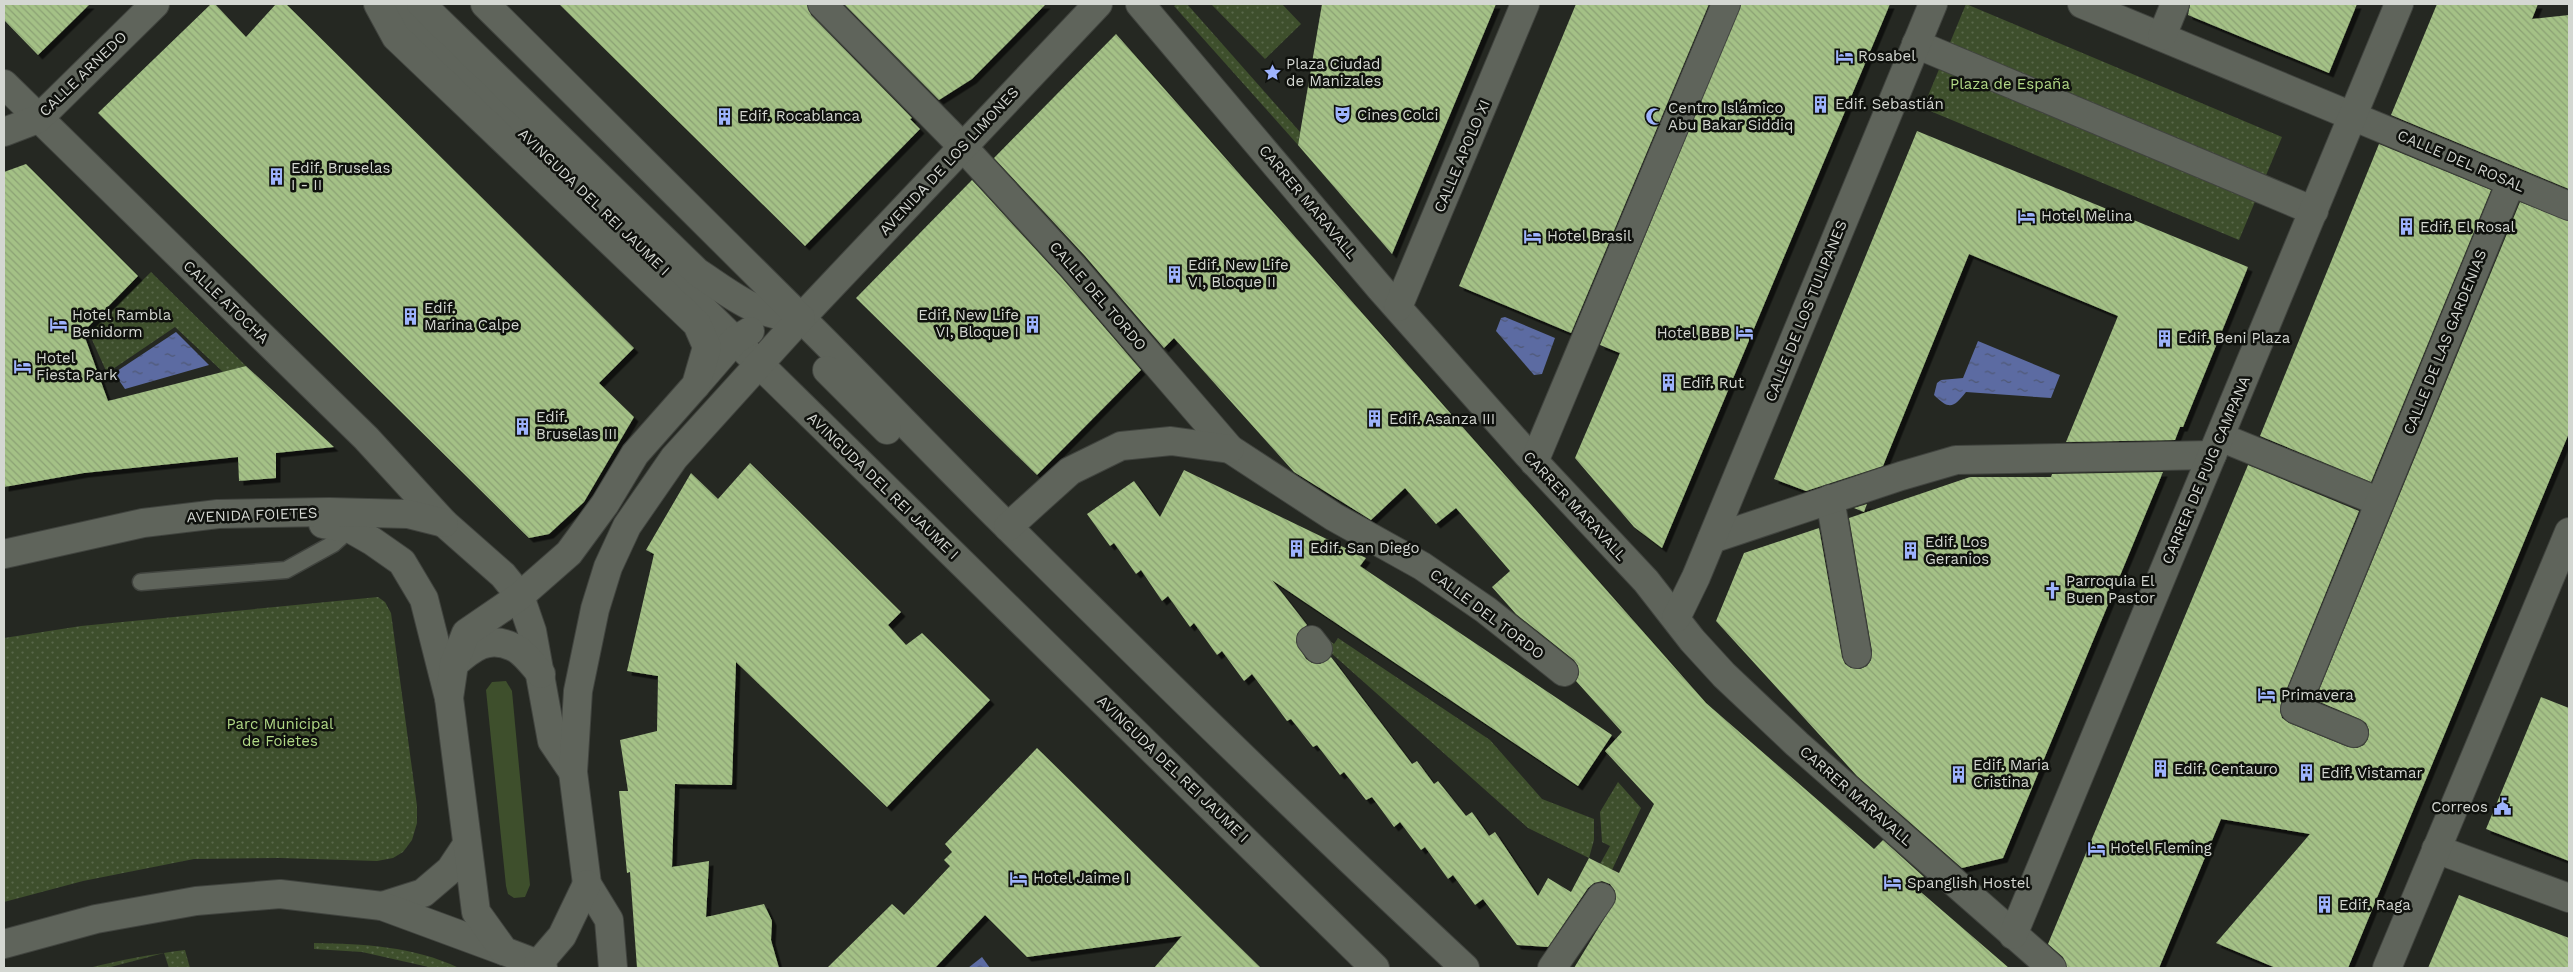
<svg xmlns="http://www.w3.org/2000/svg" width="2573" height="972" font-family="'Work Sans',sans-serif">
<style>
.grass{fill:#3e4f2c}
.park{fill:url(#park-dots)}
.water{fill:url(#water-ripples)}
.building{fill:url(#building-back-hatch);filter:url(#shadow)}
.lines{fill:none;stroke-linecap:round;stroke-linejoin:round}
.lane-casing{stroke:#41443f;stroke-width:19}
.street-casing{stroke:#41443f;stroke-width:30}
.secondary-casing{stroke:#41443f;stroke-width:30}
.lane{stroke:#5f645b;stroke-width:16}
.street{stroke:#5f645b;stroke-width:28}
.secondary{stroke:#5f645b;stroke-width:28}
.labels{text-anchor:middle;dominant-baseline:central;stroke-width:5;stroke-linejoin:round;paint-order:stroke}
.poi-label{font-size:15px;fill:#d4d7d2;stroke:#0f110d;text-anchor:start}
.street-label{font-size:15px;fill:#d4d7d2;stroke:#0f110d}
.park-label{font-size:15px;fill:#b2da87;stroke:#0f110d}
</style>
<defs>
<pattern id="park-dots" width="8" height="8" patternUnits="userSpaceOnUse" patternTransform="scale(1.25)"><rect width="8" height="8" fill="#3e4f2c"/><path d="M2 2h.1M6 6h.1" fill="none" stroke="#59684a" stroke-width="1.8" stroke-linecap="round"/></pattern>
<pattern id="water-ripples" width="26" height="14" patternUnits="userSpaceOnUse" patternTransform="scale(1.25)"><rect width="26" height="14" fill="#5c6ba2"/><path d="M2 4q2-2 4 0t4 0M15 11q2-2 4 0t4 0" fill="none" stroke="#4f5875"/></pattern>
<pattern id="building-back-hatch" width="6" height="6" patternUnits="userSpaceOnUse" patternTransform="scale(1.25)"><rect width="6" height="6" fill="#a4c186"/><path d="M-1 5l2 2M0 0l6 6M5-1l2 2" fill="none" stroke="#8ba174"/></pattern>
<filter id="shadow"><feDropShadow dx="4.5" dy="4.5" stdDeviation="0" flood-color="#0009"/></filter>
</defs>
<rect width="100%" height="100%" fill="#252822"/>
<!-- grass -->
<path class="grass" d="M506,681L512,691L530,885L525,897L514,898L508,894L506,886L486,690L492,682Z"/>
<!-- park -->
<g class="park">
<path d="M1177,4H1187L1300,132L1298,145L1174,6Z"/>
<path d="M1211,4H1282L1301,24L1265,59Z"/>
<path d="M1966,4L2282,137L2239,240L1923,108Z"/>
<path d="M151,272L246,366L223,372L175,327L107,373L89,333Z"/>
<path d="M378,597L385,602L391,613L417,806V823L412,840L403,852L393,858L377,861L280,858L194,859L83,881L4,902V638L81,626Z"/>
<path d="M1326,638L1334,644L1338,638L1490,740L1542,799L1594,819V840L1589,858L1528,828L1321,644Z"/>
<path d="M1618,782L1641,808L1612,870L1600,864L1610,846L1602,842L1600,812Z"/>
<path d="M314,943C364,944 413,946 459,968H433L362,952L314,949Z"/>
<path d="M185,950L190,968H169L164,953L107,968H89C120,960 153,954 185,950Z"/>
</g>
<!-- water -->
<g class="water">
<path d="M1505,317L1555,338L1542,374L1534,375L1496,331L1501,318Z"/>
<path d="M176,332L209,365L125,389L114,373Z"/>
<path d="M1978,341L2060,375L2051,398L1966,392C1954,407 1950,411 1934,395L1937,383L1941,380L1963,378Z"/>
<path d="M982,957L990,968H968Z"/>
</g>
<!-- building -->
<g class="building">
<path d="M4,4H90L38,55L4,20Z"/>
<path d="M211,4H215L246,37L276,4H286L634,348L599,383L634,417L584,502L549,534L529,538L98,113Z"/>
<path d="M559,4H807L811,15L912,118L910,119L920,129L805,246Z"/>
<path d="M844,4H1046L972,79L939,100Z"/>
<path d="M1322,4H1496L1392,254L1298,145Z"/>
<path d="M1576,4H1709L1571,333L1459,286Z"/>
<path d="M1741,4H1890L1662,548L1634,527L1575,458L1620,353L1600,345Z"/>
<path d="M2190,4H2357L2329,73L2188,15Z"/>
<path d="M2437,4H2538L2532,19L2569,15V189L2391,115Z"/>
<path d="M1116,34L1706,703L1874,849L1883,840L1924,877L1908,881L2009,968H1574L1616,899L1615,891L1610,884L1602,881L1594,883L1588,888L1548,947L1517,945L1483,899L1475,905L1453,875L1448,879L1425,847L1421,850L1400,822L1394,827L1372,797L1366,800L1344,772L1340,775L1317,745L1313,747L1291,719L1287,721L1252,674L1244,681L1222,651L1217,655L1194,623L1190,627L1168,596L1162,601L1141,570L1136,574L1114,543L1110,546L1087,514L1134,481L1160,517L1184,470L1366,558L1360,566L1612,735L1578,786L1272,580L1307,625L1297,634L1296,642L1306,659L1312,663L1320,664L1331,657L1412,764L1417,761L1434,784L1438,781L1466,816L1472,812L1489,836L1495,832L1538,896L1548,878L1571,892L1589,858L1619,873L1654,804L1605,751L1622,732L1576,681L1579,674L1578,666L1574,660L1516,614L1492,587L1510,571L1456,508L1436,524L1405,488L1371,520L1294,472L1174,338L1164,348L1085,256L994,158Z"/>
<path d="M1917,131L2248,267L2183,427H2180L2175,440L2066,442L2118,316L1969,254L1883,466L1806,491L1774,479Z"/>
<path d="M2379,144L2491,190L2371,482L2260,436Z"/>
<path d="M26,164L138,276L83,332L108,401L246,366L334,447L276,453V478L239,481L238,457L84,473L4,487V172Z"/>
<path d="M972,180L1061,277L1141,370L1037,475L856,298Z"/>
<path d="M2520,202L2569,221V433L2348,968H2276L2216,943L2310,834L2221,819L2159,968H2067L2063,957L2048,944L2248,465L2359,511L2281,703L2280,711L2282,718L2289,723L2348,747L2357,748L2364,745L2368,739L2369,730L2366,723L2360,719L2315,700Z"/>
<path d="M750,463L901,612L888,625L906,645L922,633L990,700L887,807L736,662L732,785L675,784L672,867L709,861L706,917L764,904L772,921L771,940L779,968H637L630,872L627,873L619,791H628L620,740L657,731L658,676L627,671L654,554L646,550L691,473L718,499Z"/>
<path d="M2163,472L2003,858L1962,868L1857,776L1716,621L1744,553L1819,528L1842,657L1845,664L1851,668L1860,669L1867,666L1871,660L1872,651L1849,518L1970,477H2051L2052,474Z"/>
<path d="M1867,504L1864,512L1854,508Z"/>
<path d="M2541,697L2569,708V861L2486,829Z"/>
<path d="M1037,748L1218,926L1261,968H1154L1182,936L1027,957L985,915L935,968H827L892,904L904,915L950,866L944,860L952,852L945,844Z"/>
<path d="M2459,895L2569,938V968H2428Z"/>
</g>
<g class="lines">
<defs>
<path id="lane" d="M141,582L286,570L333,544L352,527"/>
<g id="street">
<path d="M392,4L1375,968"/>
<path d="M421,4L697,272C735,297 753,315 801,318"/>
<path d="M822,4L962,146L1073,267L1230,449L1334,517L1422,566L1486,610L1564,672"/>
<path d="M1140,4L1380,288L1528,455L1646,581L1692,640L1724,675L1797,744L2052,968"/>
<path d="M2082,4L2569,206"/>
<path d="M2162,36L2175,4"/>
<path d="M1916,44L2314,211"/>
<path d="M4,84L366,438L444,523L503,575L520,596L532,631L552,741L573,772"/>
<path d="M4,132L38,119L155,4"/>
<path d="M1398,307L1525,4"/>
<path d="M801,318C871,387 938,458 1008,527C1158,676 1310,824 1465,968"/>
<path d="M801,318L1098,4"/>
<path d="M827,370L887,430"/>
<path d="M696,385L735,340L750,331"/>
<path d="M2220,437L2380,502"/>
<path d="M1534,462L1726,4"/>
<path d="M1830,499L1857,654"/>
<path d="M323,524L351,529L372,541L402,562L424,599L449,698"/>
<path d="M1008,527L1070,471L1121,446L1171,441L1230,449"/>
<path d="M1712,539L1901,476L1956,460L2212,455"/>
<path d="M4,554L143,523L218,514L329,512L408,514L444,523"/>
<path d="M1676,618L1696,577L1933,4"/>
<path d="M1311,640L1318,649"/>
<path d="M454,664C472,648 488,635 513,647C523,651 534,666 541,674"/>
<path d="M2354,733L2295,709L2511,182"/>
<path d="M2436,849L2569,898"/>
<path d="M382,906L423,893L450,870L466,846"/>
<path d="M2013,935L2399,4"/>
<path d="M4,944L96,919L196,901L280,894L382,906L504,951"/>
<path d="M1552,968L1601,897"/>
<path d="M2387,968L2569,532"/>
</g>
<g id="secondary">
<path d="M378,4L396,37L697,324L707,347L696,385L635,454L605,504L569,553L520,596L466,633L454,664L449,698L476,912L504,951L538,964L543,968"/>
<path d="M485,4L801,318L674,458L627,526L608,567L595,609L578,691L573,772L587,884L609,920L613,968"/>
<path d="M538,964L562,936L587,884"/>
</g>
</defs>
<!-- lane casing -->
<use href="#lane" class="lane-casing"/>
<!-- street casing -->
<use href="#street" class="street-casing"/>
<!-- secondary casing -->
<use href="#secondary" class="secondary-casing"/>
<!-- lane -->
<use href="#lane" class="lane"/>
<!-- street -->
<use href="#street" class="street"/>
<!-- secondary -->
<use href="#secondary" class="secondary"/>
</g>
<!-- icons -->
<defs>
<symbol id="hotel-bare" viewBox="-9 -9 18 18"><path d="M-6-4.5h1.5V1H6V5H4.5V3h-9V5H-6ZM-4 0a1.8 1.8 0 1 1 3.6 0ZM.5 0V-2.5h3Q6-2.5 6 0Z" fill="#9eb3fd" stroke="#0f110d" stroke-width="2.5" paint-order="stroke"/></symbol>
<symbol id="sight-bare" viewBox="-9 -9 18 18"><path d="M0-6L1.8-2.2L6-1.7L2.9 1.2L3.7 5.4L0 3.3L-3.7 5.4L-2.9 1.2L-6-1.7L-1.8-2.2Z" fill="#9eb3fd" stroke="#0f110d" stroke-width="2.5" paint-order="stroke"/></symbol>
<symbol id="building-bare" viewBox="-9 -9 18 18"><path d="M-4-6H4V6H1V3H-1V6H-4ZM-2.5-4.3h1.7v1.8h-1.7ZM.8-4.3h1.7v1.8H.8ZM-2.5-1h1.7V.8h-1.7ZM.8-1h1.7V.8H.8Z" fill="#9eb3fd" stroke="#0f110d" stroke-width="2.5" paint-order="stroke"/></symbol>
<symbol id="theatre-bare" viewBox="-9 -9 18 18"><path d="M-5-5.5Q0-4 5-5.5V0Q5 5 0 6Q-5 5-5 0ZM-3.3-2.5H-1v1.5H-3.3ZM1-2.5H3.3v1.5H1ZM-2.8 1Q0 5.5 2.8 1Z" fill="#9eb3fd" stroke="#0f110d" stroke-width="2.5" paint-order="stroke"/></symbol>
<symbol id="mosque-bare" viewBox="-9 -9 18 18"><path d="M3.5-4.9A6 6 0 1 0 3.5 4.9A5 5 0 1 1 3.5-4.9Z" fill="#9eb3fd" stroke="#0f110d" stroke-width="2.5" paint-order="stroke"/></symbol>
<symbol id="church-bare" viewBox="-9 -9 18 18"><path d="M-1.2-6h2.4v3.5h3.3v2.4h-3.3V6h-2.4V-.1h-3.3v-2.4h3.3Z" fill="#9eb3fd" stroke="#0f110d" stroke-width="2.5" paint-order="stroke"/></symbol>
<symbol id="civic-bare" viewBox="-9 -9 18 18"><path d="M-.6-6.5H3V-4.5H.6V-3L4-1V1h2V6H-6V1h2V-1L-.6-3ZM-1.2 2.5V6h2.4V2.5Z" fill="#9eb3fd" stroke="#0f110d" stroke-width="2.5" paint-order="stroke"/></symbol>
</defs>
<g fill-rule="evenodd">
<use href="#hotel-bare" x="1832" y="44" width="25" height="25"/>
<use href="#sight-bare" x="1260" y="60" width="25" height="25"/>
<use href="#building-bare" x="1808" y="92" width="25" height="25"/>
<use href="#theatre-bare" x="1330" y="102" width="25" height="25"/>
<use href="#building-bare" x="712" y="104" width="25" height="25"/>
<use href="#mosque-bare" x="1642" y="104" width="25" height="25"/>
<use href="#building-bare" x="264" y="164" width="25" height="25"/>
<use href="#hotel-bare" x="2014" y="204" width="25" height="25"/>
<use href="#building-bare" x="2394" y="214" width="25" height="25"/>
<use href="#hotel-bare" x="1520" y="224" width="25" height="25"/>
<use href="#building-bare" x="1162" y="262" width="25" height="25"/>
<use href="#building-bare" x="398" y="304" width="25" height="25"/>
<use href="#hotel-bare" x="46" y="312" width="25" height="25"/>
<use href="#building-bare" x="1020" y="312" width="25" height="25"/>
<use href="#hotel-bare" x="1732" y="320" width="25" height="25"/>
<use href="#building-bare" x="2152" y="326" width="25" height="25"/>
<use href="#hotel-bare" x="10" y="354" width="25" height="25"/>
<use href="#building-bare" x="1656" y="370" width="25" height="25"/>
<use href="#building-bare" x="1362" y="406" width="25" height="25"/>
<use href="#building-bare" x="510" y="414" width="25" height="25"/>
<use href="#building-bare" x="1284" y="536" width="25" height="25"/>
<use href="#building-bare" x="1898" y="538" width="25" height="25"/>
<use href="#church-bare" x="2040" y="578" width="25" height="25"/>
<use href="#hotel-bare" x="2254" y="682" width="25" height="25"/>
<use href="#building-bare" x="2148" y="756" width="25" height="25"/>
<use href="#building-bare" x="2294" y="760" width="25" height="25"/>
<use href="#building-bare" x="1946" y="762" width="25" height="25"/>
<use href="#civic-bare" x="2490" y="794" width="25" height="25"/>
<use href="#hotel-bare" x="2084" y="836" width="25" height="25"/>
<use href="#hotel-bare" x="1006" y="866" width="25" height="25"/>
<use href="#hotel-bare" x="1880" y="870" width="25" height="25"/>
<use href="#building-bare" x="2312" y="892" width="25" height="25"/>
</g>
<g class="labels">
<!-- poi labels -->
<g class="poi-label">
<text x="1858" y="56">Rosabel</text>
<text x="1286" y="64">Plaza Ciudad<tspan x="1286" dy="17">de Manizales</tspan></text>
<text x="1835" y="104">Edif. Sebastián</text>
<text x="1668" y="108">Centro Islámico<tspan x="1668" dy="17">Abu Bakar Siddiq</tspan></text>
<text x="1357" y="115">Cines Colci</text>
<text x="739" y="116">Edif. Rocablanca</text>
<text x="291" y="168">Edif. Bruselas<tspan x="291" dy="17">I - II</tspan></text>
<text x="2041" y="216">Hotel Melina</text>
<text x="2420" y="227">Edif. El Rosal</text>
<text x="1547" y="236">Hotel Brasil</text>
<text x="1188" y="265">Edif. New Life<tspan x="1188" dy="17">VI, Bloque II</tspan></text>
<text x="424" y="308">Edif.<tspan x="424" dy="17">Marina Calpe</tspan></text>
<text x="72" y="315">Hotel Rambla<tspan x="72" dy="17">Benidorm</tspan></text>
<text x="1019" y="315" text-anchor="end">Edif. New Life<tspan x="1019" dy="17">VI, Bloque I</tspan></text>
<text x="1730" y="333" text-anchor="end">Hotel BBB</text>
<text x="2178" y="338">Edif. Beni Plaza</text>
<text x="36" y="358">Hotel<tspan x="36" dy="17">Fiesta Park</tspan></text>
<text x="1682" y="383">Edif. Rut</text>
<text x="536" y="417">Edif.<tspan x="536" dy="17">Bruselas III</tspan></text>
<text x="1389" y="419">Edif. Asanza III</text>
<text x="1925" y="542">Edif. Los<tspan x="1925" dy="17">Geranios</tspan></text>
<text x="1310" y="548">Edif. San Diego</text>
<text x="2066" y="581">Parroquia El<tspan x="2066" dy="17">Buen Pastor</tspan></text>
<text x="2281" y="695">Primavera</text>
<text x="1973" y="765">Edif. Maria<tspan x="1973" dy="17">Cristina</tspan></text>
<text x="2174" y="769">Edif. Centauro</text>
<text x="2321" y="773">Edif. Vistamar</text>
<text x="2488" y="807" text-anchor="end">Correos</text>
<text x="2110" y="848">Hotel Fleming</text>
<text x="1033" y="878">Hotel Jaime I</text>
<text x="1907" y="883">Spanglish Hostel</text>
<text x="2339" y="905">Edif. Raga</text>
</g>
<!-- street labels -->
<g class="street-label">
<text transform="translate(83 74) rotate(-44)">CALLE ARNEDO</text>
<text transform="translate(1462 156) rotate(-67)">CALLE APOLO XI</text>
<text transform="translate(949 161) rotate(-47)">AVENIDA DE LOS LIMONES</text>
<text transform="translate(2461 161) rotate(23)">CALLE DEL ROSAL</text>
<text transform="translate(594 202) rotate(44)">AVINGUDA DEL REI JAUME I</text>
<text transform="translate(1308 202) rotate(50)">CARRER MARAVALL</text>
<text transform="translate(1098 296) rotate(49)">CALLE DEL TORDO</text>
<text transform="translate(226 302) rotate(44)">CALLE ATOCHA</text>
<text transform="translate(1806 311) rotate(-68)">CALLE DE LOS TULIPANES</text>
<text transform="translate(2445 342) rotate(-68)">CALLE DE LAS GARDENIAS</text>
<text transform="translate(2206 470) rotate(-67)">CARRER DE PUIG CAMPANA</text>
<text transform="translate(883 486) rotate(44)">AVINGUDA DEL REI JAUME I</text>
<text transform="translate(1575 506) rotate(47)">CARRER MARAVALL</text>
<text transform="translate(252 515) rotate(-2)">AVENIDA FOIETES</text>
<text transform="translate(1487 614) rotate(37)">CALLE DEL TORDO</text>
<text transform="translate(1173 769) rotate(44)">AVINGUDA DEL REI JAUME I</text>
<text transform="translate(1856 796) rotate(41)">CARRER MARAVALL</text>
</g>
<!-- park labels -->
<g class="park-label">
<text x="2010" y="84">Plaza de España</text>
<text x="280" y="724">Parc Municipal<tspan x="280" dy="17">de Foietes</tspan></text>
</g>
</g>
<!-- border -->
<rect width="2573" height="972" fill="none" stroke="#d4d7d2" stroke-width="10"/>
</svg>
